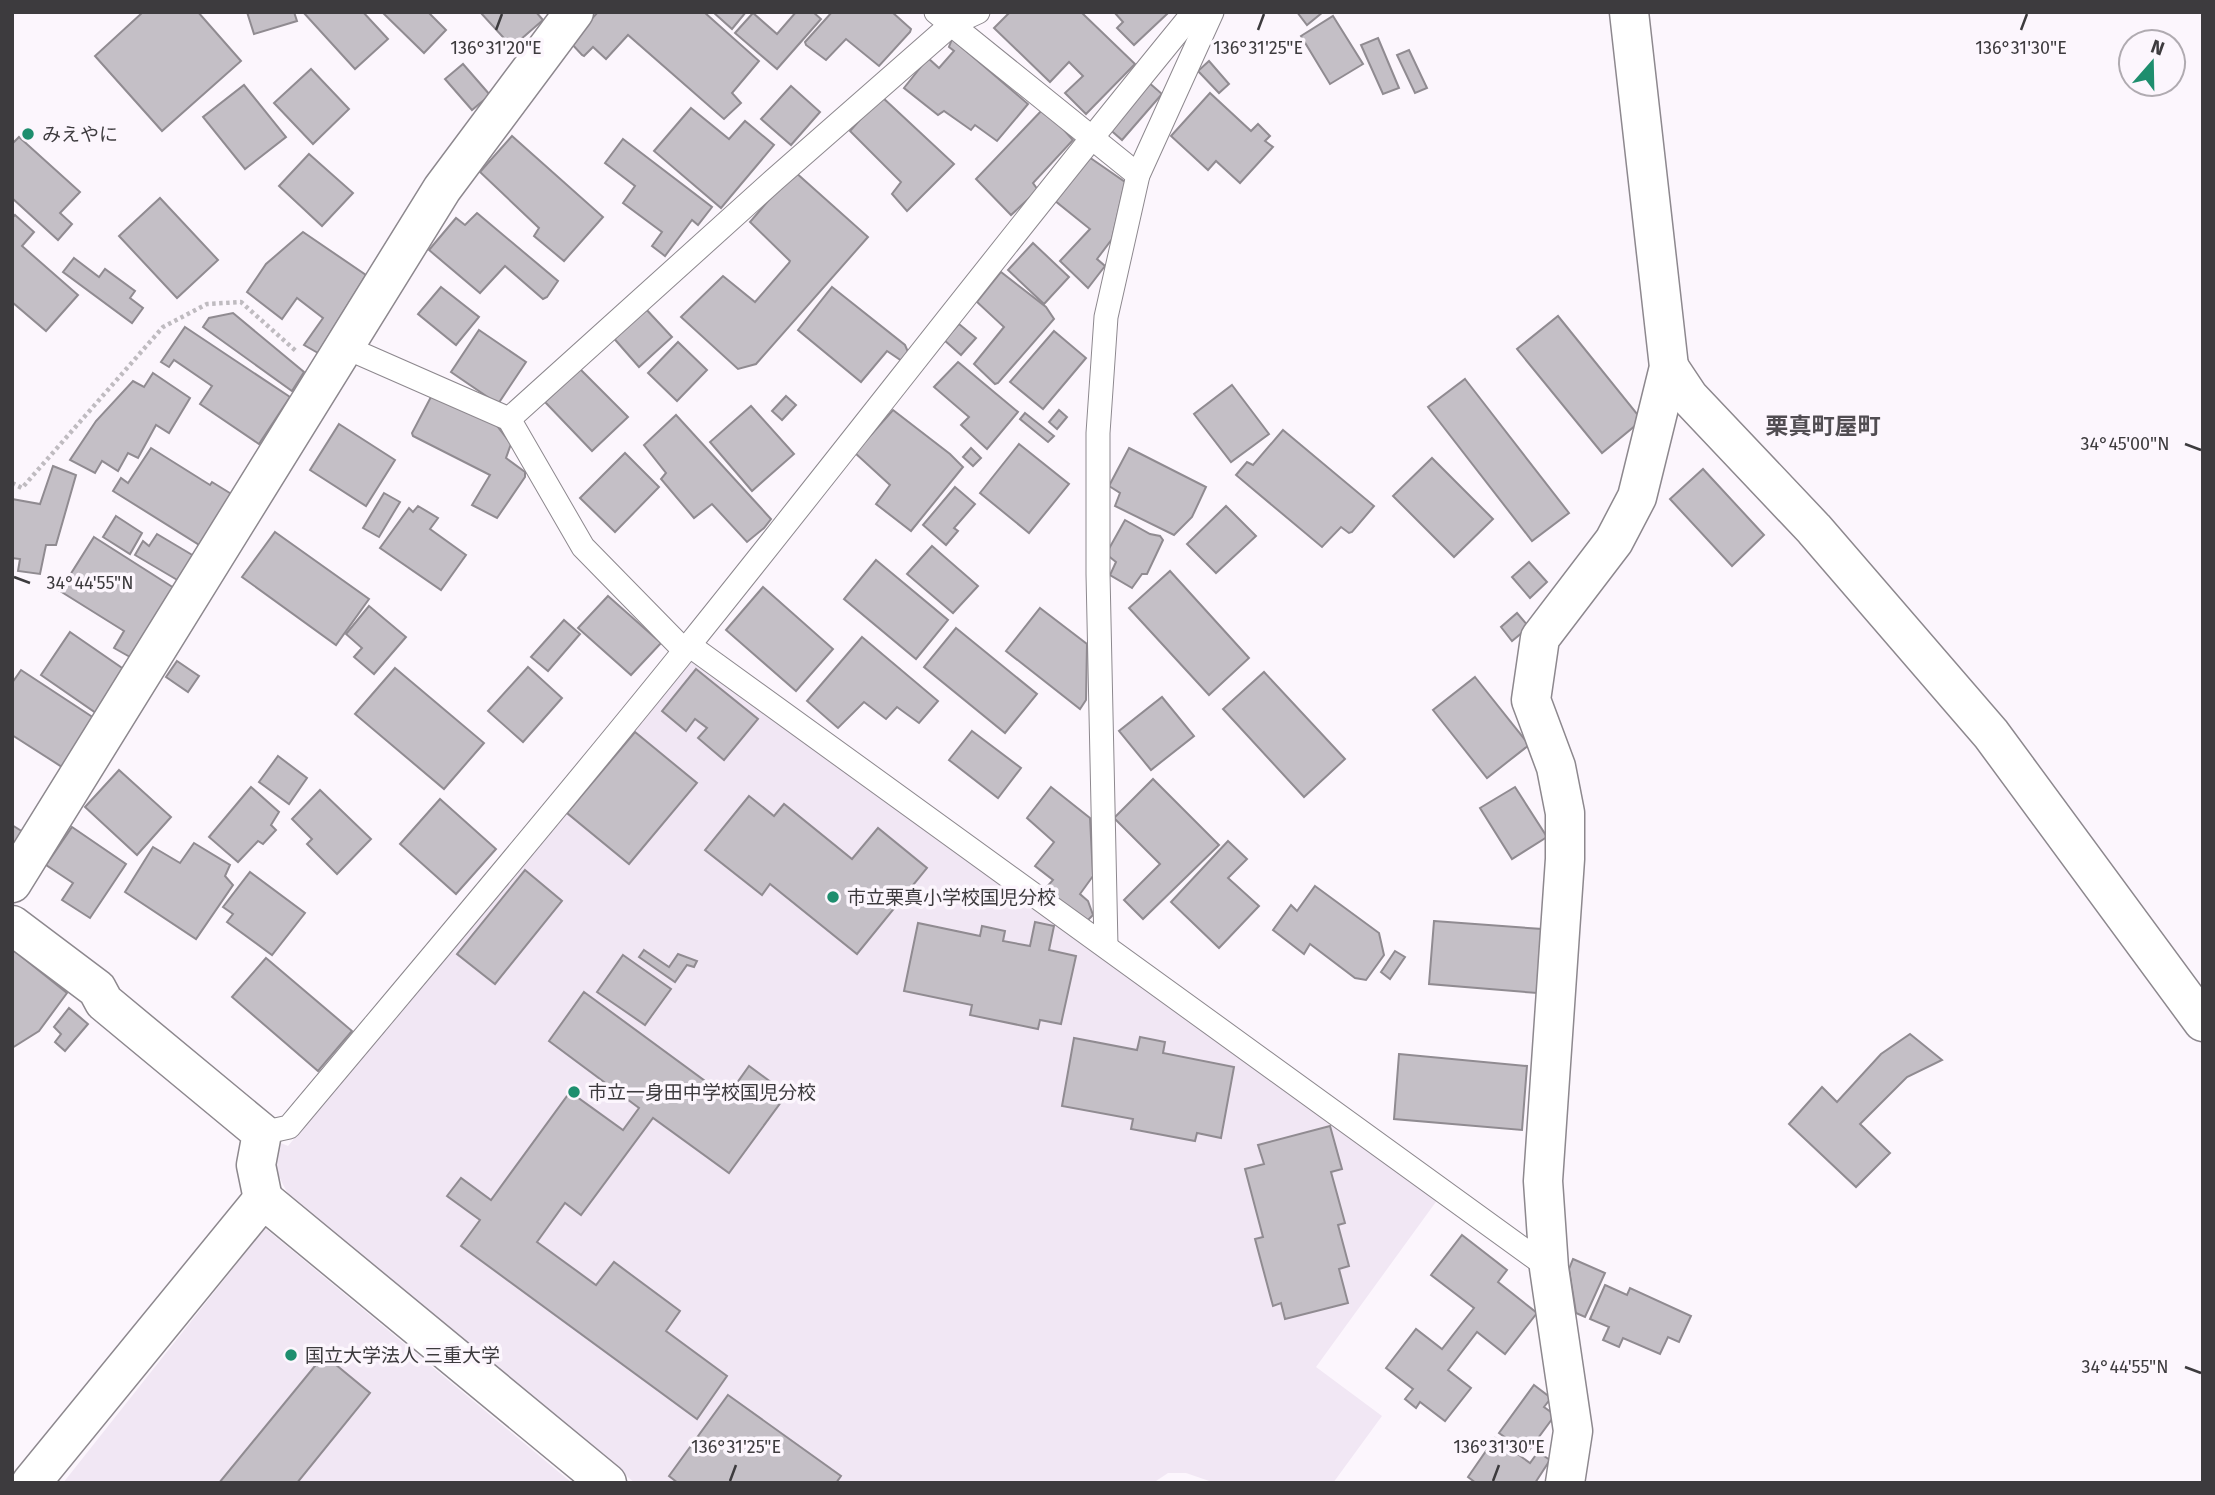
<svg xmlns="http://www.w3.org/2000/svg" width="2215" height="1495" font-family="'Fira Sans','Noto Sans JP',sans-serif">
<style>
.built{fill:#f1e7f4}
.building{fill:#c4bfc6;stroke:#908b91;stroke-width:2}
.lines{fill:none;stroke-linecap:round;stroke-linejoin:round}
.lane-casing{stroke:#8d888e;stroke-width:25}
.street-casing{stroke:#8d888e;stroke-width:41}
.path{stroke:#bfbbc0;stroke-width:4.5;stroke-dasharray:3.5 3.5;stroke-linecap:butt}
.lane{stroke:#fff;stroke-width:23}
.street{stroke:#fff;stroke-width:38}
.ticks{fill:none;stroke:#3d3b3e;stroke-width:2.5}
.poi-dot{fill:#1e8e6e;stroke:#fcf6fd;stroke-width:2.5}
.labels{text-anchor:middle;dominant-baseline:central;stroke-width:7;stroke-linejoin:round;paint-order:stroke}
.poi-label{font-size:19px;fill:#3d3b3e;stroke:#fcf6fd;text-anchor:start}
.quarter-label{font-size:23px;font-weight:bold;fill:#514d52;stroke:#fcf6fd}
.ticks-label{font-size:18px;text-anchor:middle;fill:#3d3b3e;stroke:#fcf6fd;stroke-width:7;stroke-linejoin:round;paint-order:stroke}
</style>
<rect width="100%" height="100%" fill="#fcf6fd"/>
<!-- built -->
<g class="built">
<path d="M688,661H702L1438,1199L1316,1367L1382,1416L1333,1483H1215L1186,1473H1168L1153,1483H635L288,1194L270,1159L278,1142L288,1146Z"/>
<path d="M265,1228L572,1483H63Z"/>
</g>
<!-- building -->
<g class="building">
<path d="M143,12H198L241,61L162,131L95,56Z"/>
<path d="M247,12H294L297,21L254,34Z"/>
<path d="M303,12H363L388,39L355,69Z"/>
<path d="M382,12H428L446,30L424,53Z"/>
<path d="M480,12H536L543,20L512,47Z"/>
<path d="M598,12H704L759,61L732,93L741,103L724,119L628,35L606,59L593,47L584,56L582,55L570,42Z"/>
<path d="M713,12H746L732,29Z"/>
<path d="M796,12H813L821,19L777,69L735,33L753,13L777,34Z"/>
<path d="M832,12H892L911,29L910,32L879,66L846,39L826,60L806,45L805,42Z"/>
<path d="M1010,12H1081L1135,64L1086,114L1065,93L1083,76L1069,62L1050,82L994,28Z"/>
<path d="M1114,12H1168V13L1134,45L1117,28L1123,22Z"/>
<path d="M1297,12H1323L1307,25Z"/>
<path d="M1333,16L1363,64L1330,84L1301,36Z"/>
<path d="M1378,38L1399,88L1383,94L1361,45Z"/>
<path d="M952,39L1028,104L997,141L975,125L971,130L944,111L938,115L904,88L928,58L939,68L954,51L949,47Z"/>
<path d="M1409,50L1427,88L1415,93L1397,55Z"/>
<path d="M1209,61L1229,84L1219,93L1198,71Z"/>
<path d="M463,64L490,95L472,110L445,79Z"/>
<path d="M311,69L349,109L313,144L274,103Z"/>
<path d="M1147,81L1162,94L1122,140L1107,127Z"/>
<path d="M244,85L286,137L245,169L203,117Z"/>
<path d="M791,86L820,112L791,145L761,119Z"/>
<path d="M1210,93L1251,131L1258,124L1270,136L1265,141L1273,147L1240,183L1216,161L1208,170L1171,136Z"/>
<path d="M881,96L954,164L907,211L892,194L901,182L850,131Z"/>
<path d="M691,108L729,139L745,121L774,145L721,208L654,151Z"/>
<path d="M1044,108L1073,140L1033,183L1038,190L1011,215L976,179Z"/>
<path d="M512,136L603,217L564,261L534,236L539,228L480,172Z"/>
<path d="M19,137L80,192L60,213L72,224L58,240L12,198V144Z"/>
<path d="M623,139L712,207L698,225L692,220L665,256L652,246L662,232L623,203L635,186L605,163Z"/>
<path d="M309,154L353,193L322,226L279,186Z"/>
<path d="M1089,157L1125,182L1112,239L1097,259L1105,266L1088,288L1060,261L1090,229L1054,200Z"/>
<path d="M794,171L868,237L756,364L738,369L681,317L723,276L755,302L789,263L790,261L750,222Z"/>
<path d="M160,198L218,260L177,298L119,236Z"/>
<path d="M477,213L558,281L547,297L543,299L505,266L480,293L429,250L456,218L465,225Z"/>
<path d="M15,215L34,232L22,246L78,295L46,331L12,302V218Z"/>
<path d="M303,232L366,275L318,353L304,345L323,318L297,298L282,319L247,292L266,264Z"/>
<path d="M1033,243L1069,277L1044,304L1008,270Z"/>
<path d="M74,258L99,277L105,269L135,291L130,298L143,308L132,323L63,272Z"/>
<path d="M1001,272L1046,307L1054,319L998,383L995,384L974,364L1004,327L977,302Z"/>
<path d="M441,287L479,317L456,345L418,314Z"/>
<path d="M832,287L905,345L908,352L902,361L887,351L861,382L798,330Z"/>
<path d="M644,307L672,337L639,367L611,335Z"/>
<path d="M233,313L304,372L292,391L203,327L209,318Z"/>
<path d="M1558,316L1642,420L1602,453L1517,349Z"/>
<path d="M959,324L976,338L961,355L944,340Z"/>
<path d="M185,327L290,397L259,444L200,404L212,386L174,360L169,367L161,362Z"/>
<path d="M479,330L526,362L498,404L451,372Z"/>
<path d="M1054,331L1086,358L1043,409L1010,382Z"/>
<path d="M678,342L707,370L677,401L648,373Z"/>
<path d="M958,362L1018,412L987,449L961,425L969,417L934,387Z"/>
<path d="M580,369L628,417L592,451L545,402Z"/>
<path d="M153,373L190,398L169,433L156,425L138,458L128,453L118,471L102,461L95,473L70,460L96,421L133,381L144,387Z"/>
<path d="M1465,379L1569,513L1532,541L1428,407Z"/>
<path d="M1232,385L1269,434L1231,462L1194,414Z"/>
<path d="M433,393L494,422L511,444L506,458L525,472V477L497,518L472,505L490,475L413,436L412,433Z"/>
<path d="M786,396L796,405L782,420L772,411Z"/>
<path d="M751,406L794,454L752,491L710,442Z"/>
<path d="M893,410L950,454L963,467L911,531L876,504L890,485L855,453Z"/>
<path d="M1059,410L1067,417L1057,429L1049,422Z"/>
<path d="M1025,413L1054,436L1048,442L1020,419Z"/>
<path d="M676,415L771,519L764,528L747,542L712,504L694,518L661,479L666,473L644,445Z"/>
<path d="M339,424L395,460L366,506L310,470Z"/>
<path d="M1283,430L1374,506L1352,532L1349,533L1341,527L1322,547L1236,475L1247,462L1253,465Z"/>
<path d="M1019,444L1069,484L1029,533L980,493Z"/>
<path d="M151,448L210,485L212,482L233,495L201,546L113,491L121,478L128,483Z"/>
<path d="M971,448L981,458L973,466L963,457Z"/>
<path d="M1129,448L1206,487L1192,517L1174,535L1115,506L1120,493L1109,486Z"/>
<path d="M625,453L659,487L615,532L580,498Z"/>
<path d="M1432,458L1493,519L1454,557L1393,496Z"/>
<path d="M53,466L76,475L56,545H46L40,574L18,571L20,559L12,558V499L40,504Z"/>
<path d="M1703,469L1764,535L1732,566L1670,499Z"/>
<path d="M955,487L975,504L954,528L958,531L946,545L923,525Z"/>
<path d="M384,493L400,502L379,537L363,528Z"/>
<path d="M418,506L438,518L430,529L466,555L441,590L380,548L409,508L413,512Z"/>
<path d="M1226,506L1256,536L1216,573L1187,544Z"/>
<path d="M116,516L142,533L130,554L103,537Z"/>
<path d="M1125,520L1150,534L1160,536L1163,540L1147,574H1142L1132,588L1110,575L1116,562L1106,554Z"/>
<path d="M275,532L369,599L336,645L242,577Z"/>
<path d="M157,534L194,556L179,581L135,555L143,541L149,546Z"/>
<path d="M94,537L174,588L130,657L114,648L124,631L60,591Z"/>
<path d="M932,546L978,586L953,613L907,574Z"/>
<path d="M876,560L948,620L916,659L844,599Z"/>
<path d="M1529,562L1547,582L1530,598L1512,577Z"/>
<path d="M1170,571L1249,658L1209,695L1129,608Z"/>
<path d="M763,587L833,649L796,691L726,630Z"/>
<path d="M608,596L661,643L631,675L578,628Z"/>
<path d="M369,606L406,637L374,674L354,657L362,648L346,634Z"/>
<path d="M1040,608L1087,644L1086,700L1080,709L1006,651Z"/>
<path d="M1517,613L1529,627L1512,641L1501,627Z"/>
<path d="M564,620L580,634L548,671L531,657Z"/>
<path d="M956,628L1037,694L1005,733L924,667Z"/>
<path d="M70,632L125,670L96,713L41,675Z"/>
<path d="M862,637L938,701L919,723L897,707L886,719L864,702L838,728L807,701Z"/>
<path d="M177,661L199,676L188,692L166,677Z"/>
<path d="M528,667L562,698L523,742L488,711Z"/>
<path d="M395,668L484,743L444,789L355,714Z"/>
<path d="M696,669L758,719L724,760L698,738L707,728L695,719L686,731L662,711Z"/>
<path d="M21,670L94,718L62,767L12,735V683Z"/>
<path d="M1264,672L1345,759L1304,797L1223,709Z"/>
<path d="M1475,677L1529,745L1487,778L1433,710Z"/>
<path d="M1162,697L1194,736L1151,770L1119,731Z"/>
<path d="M972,731L1021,768L998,798L949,760Z"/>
<path d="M635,732L697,783L629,864L567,813Z"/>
<path d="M278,756L307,778L289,804L259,782Z"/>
<path d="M119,770L171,817L137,855L85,807Z"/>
<path d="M1153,779L1219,845L1143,919L1124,900L1160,864L1114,818Z"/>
<path d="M251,787L279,812L271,825L276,830L263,844L258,841L238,862L209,837Z"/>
<path d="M1051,787L1090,818L1093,876L1080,894L1088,901L1093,915L1086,922L1044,890L1053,880L1035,866L1054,842L1027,818Z"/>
<path d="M1515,787L1547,837L1512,859L1480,808Z"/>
<path d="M320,790L371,839L337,874L307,844L312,839L292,819Z"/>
<path d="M749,796L774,816L784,804L852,859L878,828L927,868L857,954L770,884L762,895L705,850Z"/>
<path d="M440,799L496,849L456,894L400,844Z"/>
<path d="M12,825L23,832L12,848Z"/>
<path d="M72,827L126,864L90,918L62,900L73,883L46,865Z"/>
<path d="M1228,841L1247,859L1228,878L1259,906L1219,948L1171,902Z"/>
<path d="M194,843L230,865L225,876L233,885L196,939L125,892L153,847L180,863Z"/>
<path d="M525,870L562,901L495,984L457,954Z"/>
<path d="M250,872L305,913L272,955L227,922L233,914L223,907Z"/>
<path d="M1315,886L1379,933L1384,955L1366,980L1355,978L1310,944L1304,954L1273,930L1291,905L1297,911Z"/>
<path d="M1434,921L1542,929L1537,993L1429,984Z"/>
<path d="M1035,922L1054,926L1049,950L1076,956L1061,1024L1040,1020L1038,1029L970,1015L972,1005L904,991L918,923L980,936L982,926L1005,931L1003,941L1030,946Z"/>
<path d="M12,949L67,993L39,1031L12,1048Z"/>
<path d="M644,950L669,967L678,954L697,961L694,967L687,965L675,982L639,957Z"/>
<path d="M1395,951L1405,957L1390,979L1381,972Z"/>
<path d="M623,955L671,989L645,1025L597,992Z"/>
<path d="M266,958L352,1031L318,1071L232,997Z"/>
<path d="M584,992L727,1097L749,1066L787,1094L729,1173L653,1118L581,1215L565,1203L537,1242L596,1285L614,1262L680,1311L666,1331L727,1376L697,1419L461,1246L480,1220L447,1196L461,1178L491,1200L570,1092L623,1130L639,1108L549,1041Z"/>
<path d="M69,1008L88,1024L65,1051L55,1042L61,1034L54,1027Z"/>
<path d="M1910,1034L1942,1060L1907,1077L1860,1124L1890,1153L1856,1187L1789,1124L1822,1087L1837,1102L1881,1054Z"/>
<path d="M1140,1037L1165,1042L1163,1053L1234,1067L1221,1138L1197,1133L1195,1141L1131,1129L1133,1119L1062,1106L1074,1038L1137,1050Z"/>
<path d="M1399,1054L1527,1066L1522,1130L1394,1119Z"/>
<path d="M1330,1126L1342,1169L1331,1172L1345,1223L1338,1225L1349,1266L1339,1269L1348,1303L1285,1319L1281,1303L1273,1306L1255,1239L1263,1237L1245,1169L1264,1164L1258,1145Z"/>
<path d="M1462,1235L1507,1270L1498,1282L1537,1313L1505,1354L1477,1332L1448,1370L1471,1388L1445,1421L1420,1402L1416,1408L1405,1399L1413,1389L1386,1368L1416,1329L1442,1349L1474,1308L1431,1275Z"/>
<path d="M1573,1259L1605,1273L1585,1317L1576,1313L1569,1269Z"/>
<path d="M1605,1285L1627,1295L1630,1288L1691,1316L1679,1342L1668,1337L1660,1354L1623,1338L1619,1347L1603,1340L1609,1327L1590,1319Z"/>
<path d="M324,1355L370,1393L297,1483H219Z"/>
<path d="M1534,1385L1551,1398L1544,1407L1555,1415L1527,1453L1499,1433Z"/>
<path d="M728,1395L841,1476L836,1483H678L669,1476Z"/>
<path d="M1495,1438L1530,1463L1538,1452L1550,1460L1535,1483H1476L1468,1477Z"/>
</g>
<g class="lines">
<defs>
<g id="lane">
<path d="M936,12L1138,175"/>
<path d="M345,347L509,419L583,547L679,645H689L1549,1268"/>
<path d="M509,419L774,180L952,24L978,12"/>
<path d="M1106,946L1098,574V433L1106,317L1138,175L1212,12"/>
<path d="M262,1133L289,1127C423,967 559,807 690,644C859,434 1023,220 1194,12"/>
</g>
<g id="street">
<path d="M1669,367L1689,397L1814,529L1991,734L2203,1022"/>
<path d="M12,883L442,189L574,12"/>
<path d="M12,925L97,989L104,1002L262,1133L256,1165L263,1199"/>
<path d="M31,1483L263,1199L607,1483"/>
<path d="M1565,1483L1573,1431L1549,1268L1543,1181L1565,859V813L1556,767L1531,700L1540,638L1614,541L1637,497L1669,367L1629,12"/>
</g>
</defs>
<!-- lane casing -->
<use href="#lane" class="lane-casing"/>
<!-- street casing -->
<use href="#street" class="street-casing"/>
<!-- path -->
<path class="path" d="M12,483L22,488L163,327L207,304L241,302L297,352"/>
<!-- lane -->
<use href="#lane" class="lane"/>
<!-- street -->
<use href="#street" class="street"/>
</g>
<!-- ticks -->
<path class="ticks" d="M496,30L502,14M1258,30L1264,14M2021,30L2027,14M2185,444L2201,450M14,577L30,583M2185,1367L2201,1373M730,1481L736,1465M1493,1481L1499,1465"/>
<!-- markers -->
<g class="poi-dot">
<circle cx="28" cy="134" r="7"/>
<circle cx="833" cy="897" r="7"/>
<circle cx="574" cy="1092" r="7"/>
<circle cx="291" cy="1355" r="7"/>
</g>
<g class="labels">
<!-- poi labels -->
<g class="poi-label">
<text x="42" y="134">みえやに</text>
<text x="847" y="897">市立栗真小学校国児分校</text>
<text x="588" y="1092">市立一身田中学校国児分校</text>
<text x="305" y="1355">国立大学法人 三重大学</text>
</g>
<!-- quarter labels -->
<g class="quarter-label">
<text x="1823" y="426">栗真町屋町</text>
</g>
</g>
<g class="ticks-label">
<text x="496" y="54">136°31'20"E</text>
<text x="1258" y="54">136°31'25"E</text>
<text x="2021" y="54">136°31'30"E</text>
<text x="2125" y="450">34°45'00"N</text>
<text x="90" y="589">34°44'55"N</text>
<text x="2125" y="1373">34°44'55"N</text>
<text x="736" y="1453">136°31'25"E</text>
<text x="1499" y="1453">136°31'30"E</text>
</g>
<!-- border -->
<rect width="2215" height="1495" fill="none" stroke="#3d3b3e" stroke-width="28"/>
<!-- north arrow -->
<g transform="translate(2152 63) rotate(20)"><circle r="33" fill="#fcf6fd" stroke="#b0abb1" stroke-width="2"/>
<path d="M0-5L12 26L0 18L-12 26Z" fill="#1e8e6e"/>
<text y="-10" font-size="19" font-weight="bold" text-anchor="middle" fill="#3d3b3e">N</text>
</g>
</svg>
